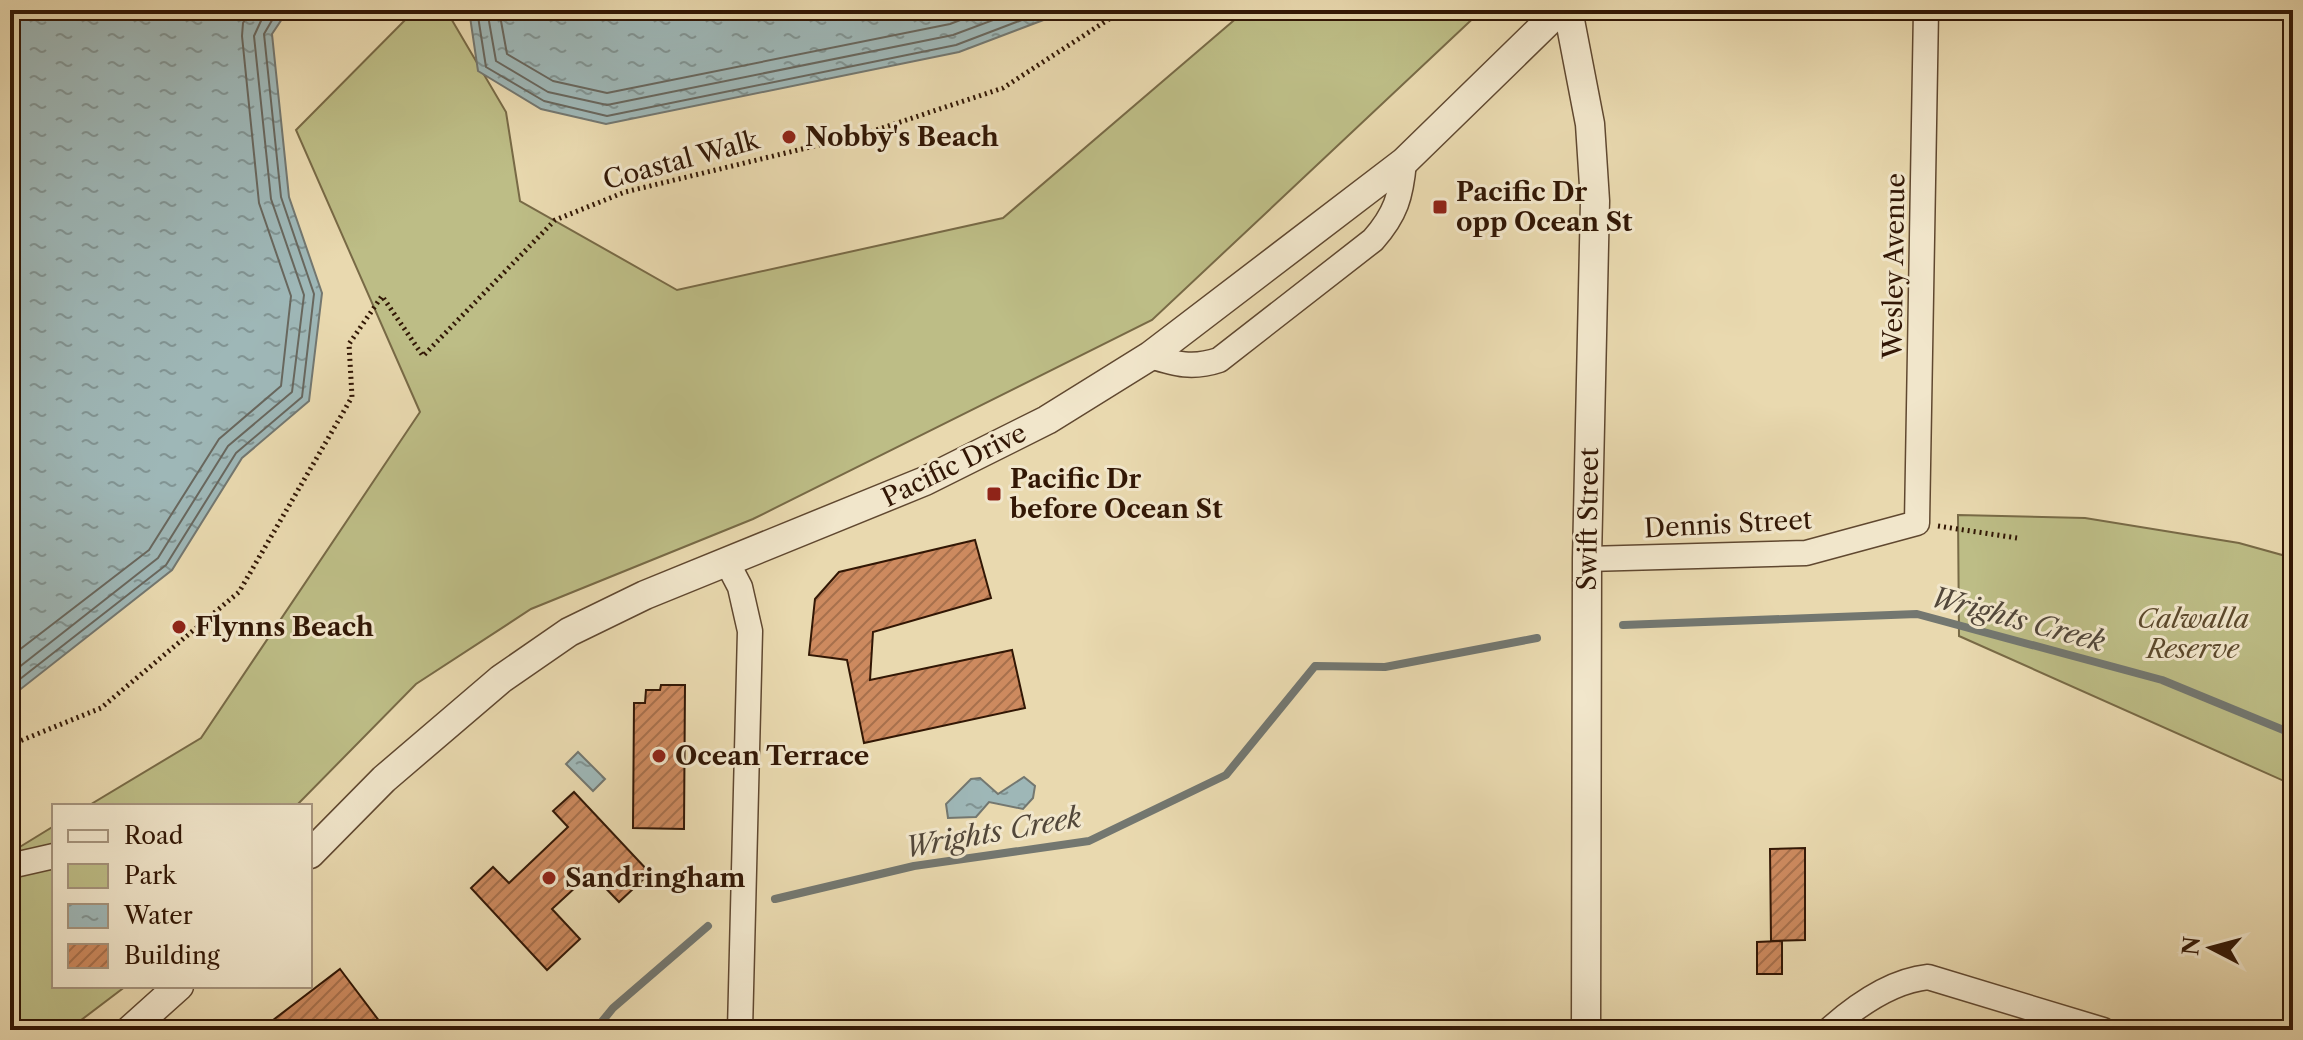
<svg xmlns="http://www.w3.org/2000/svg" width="2303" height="1040" font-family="'Libre Caslon Text',serif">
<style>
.green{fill:#bdbd86;stroke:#786a46;stroke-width:2}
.water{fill:url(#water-ripples);stroke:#737770;stroke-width:2}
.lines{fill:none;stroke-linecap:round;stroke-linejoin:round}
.shore{stroke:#68675e;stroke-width:2}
.stream{stroke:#737770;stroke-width:8}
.building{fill:url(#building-hatch);stroke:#321705;stroke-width:2}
.minor-casing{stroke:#604830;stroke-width:27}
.tertiary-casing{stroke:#604830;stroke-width:31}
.path{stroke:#321705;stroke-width:5;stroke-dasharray:2 4;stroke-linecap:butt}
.minor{stroke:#f1e6cb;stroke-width:24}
.tertiary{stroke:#f1e6cb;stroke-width:28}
.poi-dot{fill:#8f2418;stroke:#f1e6cb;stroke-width:3}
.labels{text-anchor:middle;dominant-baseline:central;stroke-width:6;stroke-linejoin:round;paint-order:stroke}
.poi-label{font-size:26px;font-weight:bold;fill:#321705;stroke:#f1e6cb;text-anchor:start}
.street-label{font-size:26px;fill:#321705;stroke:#f1e6cb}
.park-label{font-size:26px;font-style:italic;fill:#5c492c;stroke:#f1e6cb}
.water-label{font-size:28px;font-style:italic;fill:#52473a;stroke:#f1e6cb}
</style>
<defs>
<pattern id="water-ripples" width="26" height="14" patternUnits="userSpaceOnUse" patternTransform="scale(2)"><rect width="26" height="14" fill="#9eb7b7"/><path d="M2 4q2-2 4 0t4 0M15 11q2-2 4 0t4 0" fill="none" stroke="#819493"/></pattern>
<pattern id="building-hatch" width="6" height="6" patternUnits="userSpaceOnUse" patternTransform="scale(2)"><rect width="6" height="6" fill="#cd8a5f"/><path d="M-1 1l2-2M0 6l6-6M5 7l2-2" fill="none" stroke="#a7704c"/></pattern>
</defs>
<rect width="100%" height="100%" fill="#e9d9af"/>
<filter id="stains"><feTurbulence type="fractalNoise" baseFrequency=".0025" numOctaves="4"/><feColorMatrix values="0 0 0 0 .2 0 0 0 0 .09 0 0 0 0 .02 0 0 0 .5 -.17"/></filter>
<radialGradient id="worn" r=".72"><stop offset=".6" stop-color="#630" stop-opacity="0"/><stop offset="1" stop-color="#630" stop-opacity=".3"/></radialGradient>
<!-- green -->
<g class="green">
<path d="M415,10H446L506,112L520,201L677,290L1003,218L1246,10H1482L1152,320L753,519L531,609L416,684L296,806H88L201,738L420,412L296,130Z"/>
<path d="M1958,515L2085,518L2239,543L2293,558V785L1959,636Z"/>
<path d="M54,826V986H126L68,1030H10V853Z"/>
</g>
<!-- water -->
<g class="water">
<path d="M10,10H288L272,34L289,197L322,293L309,401L242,458L172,570L17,692L10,684Z"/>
<path d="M469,10H1070L959,52L606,124L541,109L478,71Z"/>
<path d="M578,752L605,779L593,791L566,764Z"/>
<path d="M1024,777L1035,786L1033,798L1023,809L989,802L976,817L948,818L946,804L971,779L980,778L998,794Z"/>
</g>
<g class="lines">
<!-- shore -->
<g class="shore">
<path d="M477,10L486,67L544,101L607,116L956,45L1048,10"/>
<path d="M487,10L496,61L548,92L607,105L953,35L1020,10"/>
<path d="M499,10L507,54L553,81L607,93L950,24L986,10"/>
<path d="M10,657L149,550L219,439L281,386L291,296L259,203L242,36L243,23L251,10"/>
<path d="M10,669L18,668L158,558L228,446L292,392L304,295L271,199L254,36L266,10"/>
<path d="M10,679H20L166,565L236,453L302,397L314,294L281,197L264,34L278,10"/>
</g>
<!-- stream -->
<g class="stream">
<path d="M1623,625L1917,614L2162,680L2293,734"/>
<path d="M775,899L914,866L1089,841L1226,775L1315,666L1385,667L1537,638"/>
<path d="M595,1030L613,1008L708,926"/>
</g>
</g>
<!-- building -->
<g class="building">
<path d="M975,540L991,598L873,632L870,680L1012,650L1025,708L864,743L847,660L809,655L815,599L839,572Z"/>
<path d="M661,685H685L684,829L633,828L634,703H645L646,690H660Z"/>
<path d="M574,792L650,873L619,902L591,873L552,909L580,939L547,970L471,888L493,867L509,883L568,827L553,811Z"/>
<path d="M1805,848V940L1771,941L1770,849Z"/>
<path d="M1782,941V974H1757V942Z"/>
<path d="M340,969L386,1030H260Z"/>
</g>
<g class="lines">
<defs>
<g id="minor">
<path d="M1150,356C1176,364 1192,369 1219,360L1373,240C1396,214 1401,196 1404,162"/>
<path d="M1587,559L1806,553L1917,523L1926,10"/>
<path d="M728,564L740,587L750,631L740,1030"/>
<path d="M10,866L54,856"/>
<path d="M1829,1030C1857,1005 1891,981 1928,977L2103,1030"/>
</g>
<g id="tertiary">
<path d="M1568,10L1590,124L1595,201L1587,559L1586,1030"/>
<path d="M310,854L384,779L501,679L569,632L645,595L925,481L1047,420L1150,356L1404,162L1560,10"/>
<path d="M130,1030L179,986"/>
</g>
</defs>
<!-- minor casing -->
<use href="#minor" class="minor-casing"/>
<!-- tertiary casing -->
<use href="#tertiary" class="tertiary-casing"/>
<!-- path -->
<g class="path">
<path d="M1938,526L2017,538"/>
<path d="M10,745L101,708L239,592L352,397L349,344L382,296L423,356L555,220L625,192L864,134L1003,88L1123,10"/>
</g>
<!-- minor -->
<use href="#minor" class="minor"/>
<!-- tertiary -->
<use href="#tertiary" class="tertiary"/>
</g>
<!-- markers -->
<g class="poi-dot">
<circle cx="789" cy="137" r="8"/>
<rect x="1432" y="199" width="16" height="16" rx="4"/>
<rect x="986" y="486" width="16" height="16" rx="4"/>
<circle cx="179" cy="627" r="8"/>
<circle cx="659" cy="756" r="8"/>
<circle cx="549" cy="878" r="8"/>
</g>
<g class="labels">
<!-- poi labels -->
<g class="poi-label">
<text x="805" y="137">Nobby's Beach</text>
<text x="1456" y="192">Pacific Dr<tspan x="1456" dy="30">opp Ocean St</tspan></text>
<text x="1010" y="479">Pacific Dr<tspan x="1010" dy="30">before Ocean St</tspan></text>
<text x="195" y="627">Flynns Beach</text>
<text x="675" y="756">Ocean Terrace</text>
<text x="565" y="878">Sandringham</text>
</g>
<!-- street labels -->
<g class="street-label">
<text transform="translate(681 160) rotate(-15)">Coastal Walk</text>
<text transform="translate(1894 266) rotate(-89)">Wesley Avenue</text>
<text transform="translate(954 465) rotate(-26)">Pacific Drive</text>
<text transform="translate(1588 519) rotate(-89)">Swift Street</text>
<text transform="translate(1728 524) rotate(-3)">Dennis Street</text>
</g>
<!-- park labels -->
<g class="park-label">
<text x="2193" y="619">Calwalla<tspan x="2193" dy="30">Reserve</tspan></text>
</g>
<!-- water labels -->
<g class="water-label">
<text transform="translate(2018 619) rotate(15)">Wrights Creek</text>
<text transform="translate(993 832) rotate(-10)">Wrights Creek</text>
</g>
</g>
<!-- margin -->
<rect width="2303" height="1040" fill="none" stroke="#e9d9af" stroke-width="40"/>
<rect x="12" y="12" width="2279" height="1016" fill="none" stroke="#321705" stroke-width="4"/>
<rect x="20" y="20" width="2263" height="1000" fill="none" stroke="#321705" stroke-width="2"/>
<!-- legend -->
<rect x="52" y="804" width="260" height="184" fill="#f1e6cb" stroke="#a5937c" stroke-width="2"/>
<rect x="68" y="830" width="40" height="12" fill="#f1e6cb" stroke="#a5937c" stroke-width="2"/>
<text x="124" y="844" font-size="24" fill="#321705">Road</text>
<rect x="68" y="864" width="40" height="24" fill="#bdbd86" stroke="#a5937c" stroke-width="2"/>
<text x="124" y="884" font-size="24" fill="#321705">Park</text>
<rect x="68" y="904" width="40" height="24" fill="url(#water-ripples)" stroke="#a5937c" stroke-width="2"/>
<text x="124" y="924" font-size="24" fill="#321705">Water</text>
<rect x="68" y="944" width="40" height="24" fill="url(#building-hatch)" stroke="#a5937c" stroke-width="2"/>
<text x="124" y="964" font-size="24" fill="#321705">Building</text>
<!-- north arrow -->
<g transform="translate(2211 948) rotate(276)" stroke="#f1e6cb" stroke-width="6" paint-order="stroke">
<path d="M0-6L14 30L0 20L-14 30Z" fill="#321705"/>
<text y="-12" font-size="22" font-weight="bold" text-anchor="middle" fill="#321705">N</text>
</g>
<rect width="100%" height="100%" filter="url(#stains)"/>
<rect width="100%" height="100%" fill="url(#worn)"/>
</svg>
